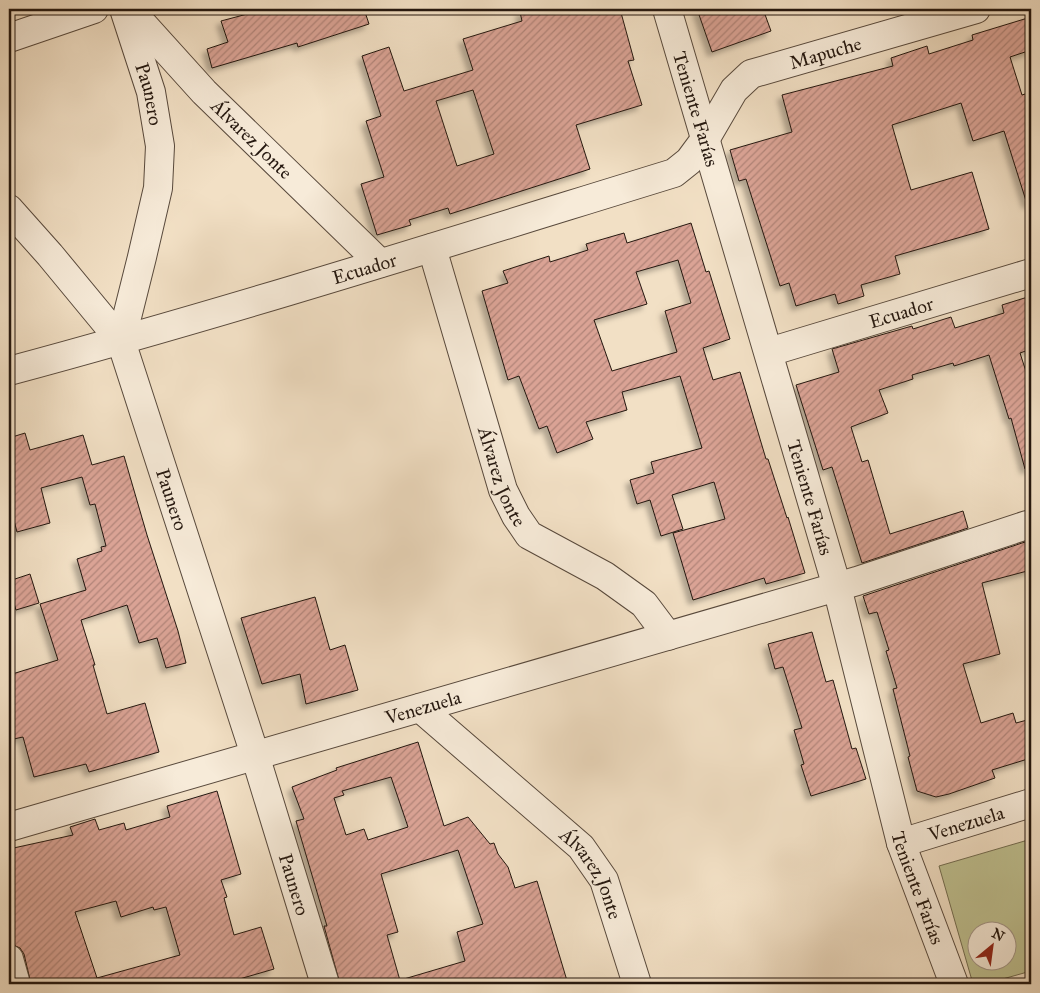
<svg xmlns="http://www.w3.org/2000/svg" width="1040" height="993" font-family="'IM FELL Great Primer',serif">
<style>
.green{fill:#bfc191;stroke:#726c50;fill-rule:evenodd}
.building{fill:url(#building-hatch);stroke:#24170f;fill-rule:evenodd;filter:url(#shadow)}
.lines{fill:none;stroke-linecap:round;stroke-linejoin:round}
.minor-casing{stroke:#58493c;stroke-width:30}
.minor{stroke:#f7ebd9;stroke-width:28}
.labels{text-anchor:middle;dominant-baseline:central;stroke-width:4;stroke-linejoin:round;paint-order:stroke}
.street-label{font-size:19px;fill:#24170f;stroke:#f7ebd9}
</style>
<defs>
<pattern id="building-hatch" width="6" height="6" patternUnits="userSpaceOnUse" patternTransform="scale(1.25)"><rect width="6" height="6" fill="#daa395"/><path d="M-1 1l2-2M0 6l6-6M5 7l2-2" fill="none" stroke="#b18478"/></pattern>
<filter id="shadow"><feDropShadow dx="-4.5" dy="4.5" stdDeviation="2.5" flood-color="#0004"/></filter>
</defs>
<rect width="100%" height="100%" fill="#f2e0c5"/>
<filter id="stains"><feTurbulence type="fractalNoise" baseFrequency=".004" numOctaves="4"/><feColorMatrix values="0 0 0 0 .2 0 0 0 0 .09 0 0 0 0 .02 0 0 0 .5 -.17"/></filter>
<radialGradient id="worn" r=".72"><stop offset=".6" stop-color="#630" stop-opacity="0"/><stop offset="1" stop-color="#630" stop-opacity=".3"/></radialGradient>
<!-- green -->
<path class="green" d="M1028,840L1031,852V971L985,984H973L939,866ZM978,930H1008V960H978Z"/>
<!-- building -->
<g class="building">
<path d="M266,9H364L369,24L298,47L297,43L212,68L207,49L228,42L221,21Z"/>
<path d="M531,9H620L634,60L628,61L642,105L576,125L590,169L450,214L448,208L409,220L411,225L377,235L361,184L384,177L366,121L381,116L362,56L389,47L404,91L473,70L463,39L522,21L520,12ZM473,90L494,154L457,166L436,101Z"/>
<path d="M697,9H763L771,31L712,52Z"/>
<path d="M1031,17V50L1010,57L1022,95L1028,93L1031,105V203L1027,204L1004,131L973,141L961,103L892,125L911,190L972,172L989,229L895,256L900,274L861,285L864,296L838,304L835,294L796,306L789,283L780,286L746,179L739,181L730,150L792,132L782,95L893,66L891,58L927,46L929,54L973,40L972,35Z"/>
<path d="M691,223L706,272L709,271L730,339L703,348L713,380L740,372L766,459H768L787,518L788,517L805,573L766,584L764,578L693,600L673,533L725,519L714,482L672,495L683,529L661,536L650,500L637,504L630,480L654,473L651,462L702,448L680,376L622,392L627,410L586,422L593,439L557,453L547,426L539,429L519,376L508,380L482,291L508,283L503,271L549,256L550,262L588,250L586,244L624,233L627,243ZM678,260L691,303L665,311L677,352L612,371L594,320L647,304L636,272Z"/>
<path d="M1031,296V349L1020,353L1031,387V468L1025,469L1011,418L1009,419L989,355L954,366L953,363L912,375L913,379L879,390L888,413L851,427L862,462L868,460L890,534L963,511L968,528L862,563L832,467L823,470L796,385L839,372L832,349L912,326L913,329L951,317L955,328L1004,313L1002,305Z"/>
<path d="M25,433L30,450L83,435L92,465L124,456L147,535L178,631L186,663L166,668L157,638L139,643L127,605L81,620L95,665H93L107,714L145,703L159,752L89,772L86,764L34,777L23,737L9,740V675L58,660L40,604L86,590L77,559L102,551L101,547L106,546L95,504L90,505L82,477L41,488L50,523L17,532L9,501V438Z"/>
<path d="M1031,540V570L982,583L1000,654L963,664L981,723L1013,713L1016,723L1031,719V758L992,770L995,778L949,794L936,797L917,791L908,757L910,756L893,689L897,688L886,651L889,650L877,612L869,614L863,596Z"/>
<path d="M30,574L39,603L16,610L9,587V581Z"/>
<path d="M315,597L330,650L345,645L358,690L306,704L300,674L262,684L241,618Z"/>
<path d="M812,632L826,682L833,680L852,749L856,748L866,779L811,796L801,765L804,764L794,730L802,728L783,667L775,669L768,644Z"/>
<path d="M418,742L444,826L468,817L490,844L494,843L498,854L508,867L515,888L537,881L568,984H405L404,979L465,961L457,932L483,924L458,850L381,874L398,932L387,935L401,984H340L324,926H327L296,821L304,819L292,787L337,770L336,768ZM391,777L408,827L368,840L364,829L346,835L334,798L344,795L342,791Z"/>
<path d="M217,791L241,874L221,880L227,897L224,898L234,935L261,927L274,969L236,980L237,984H31L24,954L20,948L9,943V849L73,835L70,827L95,819L99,830L124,823L126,830L170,817L167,806ZM116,901L121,917L153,907L154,910L166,907L180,955L97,978L75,912Z"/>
</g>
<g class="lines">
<defs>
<g id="minor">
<path id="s1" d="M124,9L151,92L160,146L158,188L142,257L121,341L255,755L325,984"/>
<path id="s2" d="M129,9L204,92L380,263"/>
<path id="s3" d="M667,9L837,587L901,843L954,984"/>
<path d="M9,38L94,9"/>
<path d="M9,209L50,255L121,341"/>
<path id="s4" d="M432,248L503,490L516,516L529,535L605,576L644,604L668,636"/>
<path id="s5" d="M769,352L1031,273"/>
<path id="s6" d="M9,371C232,311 453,241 674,173L689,161L706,138L734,90L751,74L976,9"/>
<path id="s7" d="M420,708L581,847L604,880L637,984"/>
<path id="s8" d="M9,827L857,581L1027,525"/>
<path id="s9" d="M901,843L1031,803"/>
<path d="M9,959L16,984"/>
</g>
</defs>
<!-- minor casing -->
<use href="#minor" class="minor-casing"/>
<!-- minor -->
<use href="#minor" class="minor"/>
</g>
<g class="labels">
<!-- street labels -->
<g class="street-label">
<text stroke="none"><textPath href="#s6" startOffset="898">Mapuche</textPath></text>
<text stroke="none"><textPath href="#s1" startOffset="89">Paunero</textPath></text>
<text stroke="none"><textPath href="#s3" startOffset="104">Teniente Farías</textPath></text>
<text stroke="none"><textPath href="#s2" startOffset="179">Álvarez Jonte</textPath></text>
<text stroke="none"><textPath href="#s6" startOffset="370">Ecuador</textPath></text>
<text stroke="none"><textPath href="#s5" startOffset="138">Ecuador</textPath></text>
<text stroke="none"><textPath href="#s4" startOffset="239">Álvarez Jonte</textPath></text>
<text stroke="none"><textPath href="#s3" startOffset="509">Teniente Farías</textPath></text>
<text stroke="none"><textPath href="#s1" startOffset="508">Paunero</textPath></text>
<text stroke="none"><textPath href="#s8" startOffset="431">Venezuela</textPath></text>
<text stroke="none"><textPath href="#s9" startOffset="68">Venezuela</textPath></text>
<text stroke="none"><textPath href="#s7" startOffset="241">Álvarez Jonte</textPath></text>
<text stroke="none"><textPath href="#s1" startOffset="912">Paunero</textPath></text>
<text stroke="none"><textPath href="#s3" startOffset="914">Teniente Farías</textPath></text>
</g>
</g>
<!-- margin -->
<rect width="1040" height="993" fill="none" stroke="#f2e0c5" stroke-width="30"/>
<rect x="10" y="10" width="1020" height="973" fill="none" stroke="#24170f" stroke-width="2.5"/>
<rect x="15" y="15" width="1010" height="963" fill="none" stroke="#24170f"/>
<!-- north arrow -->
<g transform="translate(992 946) rotate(29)"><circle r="24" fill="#f7ebd9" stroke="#a39688"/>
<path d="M0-4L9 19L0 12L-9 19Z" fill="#8f2418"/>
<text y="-8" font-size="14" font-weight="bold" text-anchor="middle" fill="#24170f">N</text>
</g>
<rect width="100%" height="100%" filter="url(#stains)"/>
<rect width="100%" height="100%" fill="url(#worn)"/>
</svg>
